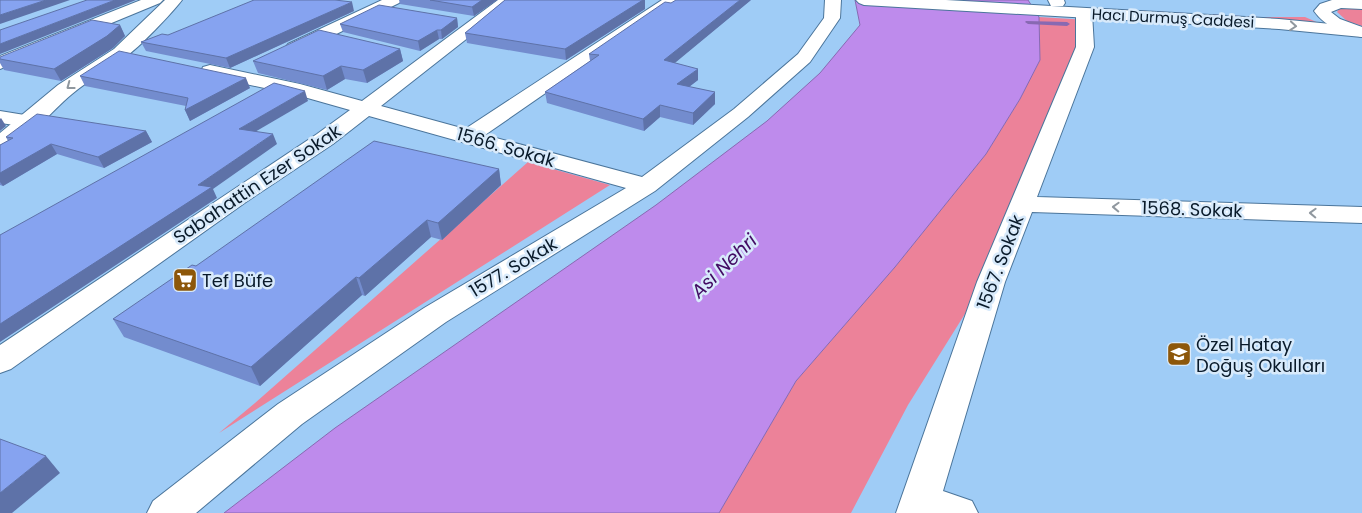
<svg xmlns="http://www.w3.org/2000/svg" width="1362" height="513" font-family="Poppins,sans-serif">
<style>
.green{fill:#ec8299}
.water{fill:#be8bec;stroke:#8869b2}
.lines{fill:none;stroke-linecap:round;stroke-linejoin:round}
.stream{fill:#8869b2;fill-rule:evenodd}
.street-casing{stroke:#4b759b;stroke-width:2}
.secondary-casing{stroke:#4b759b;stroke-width:2}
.primary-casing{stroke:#4b759b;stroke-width:2}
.street{fill:#fff;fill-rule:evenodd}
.secondary{fill:#fff;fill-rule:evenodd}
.primary{fill:#fff;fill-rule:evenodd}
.wall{fill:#738cce}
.shaded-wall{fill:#5e72a8}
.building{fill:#86a3f0;stroke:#5e72a8}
.oneway{stroke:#90989f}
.labels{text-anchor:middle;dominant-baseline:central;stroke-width:5;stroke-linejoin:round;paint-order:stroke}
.far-street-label{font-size:15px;fill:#091a2a;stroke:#d8eafb}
.street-label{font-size:18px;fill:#091a2a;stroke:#d8eafb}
.poi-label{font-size:18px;fill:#091a2a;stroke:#d8eafb;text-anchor:start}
.water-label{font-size:19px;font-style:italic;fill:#420b63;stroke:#d8eafb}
</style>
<rect width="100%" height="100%" fill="#9fccf6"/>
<!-- green -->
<g class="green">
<path d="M1073,7L1260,17H1305L1321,24Z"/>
<path d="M1346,7H1362V26L1347,21L1337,12L1339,9Z"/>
<path d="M1039,17L1088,20L993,269L908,405L851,513H719L796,381L895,267L986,154L1020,99L1040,60Z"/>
<path d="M528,162L610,185L219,433L255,403Z"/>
</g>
<!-- water -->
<path class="water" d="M855,0H1028L1039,17L1040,60L1020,99L986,154L895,267L796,381L719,513H224L335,428L656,205L767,121L820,73L860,25Z"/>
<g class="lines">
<!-- stream -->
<path class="stream" d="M1026,21L1067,22L1070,24L1067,26L1028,24L1025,22Z"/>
<defs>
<g id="street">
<path d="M141,0H163L160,3L0,69V56Z"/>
<path d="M382,0H402L399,3L300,52L294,53L288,52L285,48L288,44Z"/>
<path d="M498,0H516L381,106L465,129L662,0H680L485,135L642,177L734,109L798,54L824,18L825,0H841L840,18L810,62L748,117L655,191L446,322L302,424L196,513H147L153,501L278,404L424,308L626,188L369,116L333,144L246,202L11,369L0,373V345L317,134L350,110L297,95L203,75L201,71L203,67L210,65L300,84L362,101Z"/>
<path d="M1048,0H1064L1065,3L1063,6H1051Z"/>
<path d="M1084,8L1090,10L1092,13L1094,47L1037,197L1362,207V223L1032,212L1005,282L943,491L972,501L978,513H896L977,282L1076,47V13L1078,10Z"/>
<path d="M0,111L37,117L41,121L37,125L30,127L0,123Z"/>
</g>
<g id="secondary">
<path d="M165,0H182C173,12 138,49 125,57C108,70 88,80 72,94C50,112 28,143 0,150V133L58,85L114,49Z"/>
<path d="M856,0H946L1279,19L1362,27V37L1279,29L864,5L859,3Z"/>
</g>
<path id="primary" d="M1332,0H1362V9L1341,8L1331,12L1340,19L1362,27V37C1343,32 1326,28 1314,11L1320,4Z"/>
</defs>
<!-- street casing -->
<use href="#street" class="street-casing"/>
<!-- secondary casing -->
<use href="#secondary" class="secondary-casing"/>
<!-- primary casing -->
<use href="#primary" class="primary-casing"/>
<!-- street -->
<use href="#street" class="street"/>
<!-- secondary -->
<use href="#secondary" class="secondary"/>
<!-- primary -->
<use href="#primary" class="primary"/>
</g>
<!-- wall -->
<g class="wall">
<path d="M399,0H497L474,16L400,4Z"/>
<path d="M505,0H645V9L566,60L467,43L465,33Z"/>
<path d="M751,0L674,63L698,80L689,87L715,92V104L693,125L660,117L644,131L547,103L545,92L590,61L589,54Z"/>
<path d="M354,11L230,68L146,51L141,42L168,35Z"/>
<path d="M457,18L458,27L442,39H439L420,51L343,32L340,24Z"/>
<path d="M120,25L125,36L113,48L61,81L4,70L0,63V57Z"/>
<path d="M400,49L403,61L367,83L345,79L327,90L258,73L253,61Z"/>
<path d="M80,76L250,88L190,121L185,110L186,106L85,86Z"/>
<path d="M146,131L152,142L104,168L57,154L3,186L0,185V145L8,141L6,137Z"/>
<path d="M499,169L501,185L442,240L431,237L365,296L362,295L260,386L124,337L113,319L196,266Z"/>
</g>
<!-- shaded-wall -->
<g class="shaded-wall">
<path d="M46,0H70L0,24V15Z"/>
<path d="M115,0H136L0,54V44Z"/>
<path d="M482,0H497L474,16L472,7Z"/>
<path d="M643,0H645V9L566,60L565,49Z"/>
<path d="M740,0H751L664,72V60Z"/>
<path d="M352,2L354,11L230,68L226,58Z"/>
<path d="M457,18L458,27L442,39L441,30Z"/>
<path d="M120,25L125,36L113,48L61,81L54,69Z"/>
<path d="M437,30L439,39L420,51L418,41Z"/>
<path d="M400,49L403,61L367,83L363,70Z"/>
<path d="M341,66L345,79L327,90L323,76Z"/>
<path d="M698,69V80L677,96V84Z"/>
<path d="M246,78L250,88L190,121L185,110Z"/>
<path d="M305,91L308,101L243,139L239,129Z"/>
<path d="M715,92V104L693,125V113Z"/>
<path d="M660,105V117L644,131L643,119Z"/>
<path d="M1,118L6,126L0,131V119Z"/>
<path d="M146,131L152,142L104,168L98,157Z"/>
<path d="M273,134L277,144L213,189L217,198L0,342V324L198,185Z"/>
<path d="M51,144L57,154L3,186L0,182V173Z"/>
<path d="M499,169L501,185L442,240L438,223Z"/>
<path d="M427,220L431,237L365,296L359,278Z"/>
<path d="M356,277L362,295L260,386L251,367Z"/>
<path d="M46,456L60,473L12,513H0V493Z"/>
</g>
<!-- building -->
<g class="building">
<path d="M0,0H46L0,15Z"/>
<path d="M87,0H115L0,44V30Z"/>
<path d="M254,0H335L352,2L226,58L141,42L162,34L168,35Z"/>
<path d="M430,0H482L472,7Z"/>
<path d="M505,0H643L565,49L465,33Z"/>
<path d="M676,0H740L664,60L698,69L677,84L715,92L693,113L660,105L643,119L545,92L599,55L589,54L665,2L671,3Z"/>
<path d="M379,5L457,18L441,30H437L418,41L340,24Z"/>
<path d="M92,20L120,25L107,36L54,69L0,59V57Z"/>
<path d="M319,30L400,49L363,70L341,66L323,76L253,61Z"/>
<path d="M119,51L246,78L185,110L188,98L80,76Z"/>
<path d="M274,83L305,91L239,129L273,134L198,185L212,187L0,324V235Z"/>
<path d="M37,114L146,131L98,157L51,144L0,173V145L13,138L6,137Z"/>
<path d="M374,141L499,169L438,223L427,220L359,278L356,277L251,367L113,319L192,265L196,266Z"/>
<path d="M0,439L46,456L0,493Z"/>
</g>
<!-- one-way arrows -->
<defs><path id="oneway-chevron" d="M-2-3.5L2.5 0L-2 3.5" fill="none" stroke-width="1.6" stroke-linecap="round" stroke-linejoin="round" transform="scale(1.25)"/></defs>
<g class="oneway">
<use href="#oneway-chevron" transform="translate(1293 26) rotate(5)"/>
<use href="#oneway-chevron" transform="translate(70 86) rotate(143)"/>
<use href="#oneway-chevron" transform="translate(1116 207) rotate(-178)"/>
<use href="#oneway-chevron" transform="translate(1313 213) rotate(-178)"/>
</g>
<!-- icons -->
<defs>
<symbol id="supermarket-square" viewBox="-11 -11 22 22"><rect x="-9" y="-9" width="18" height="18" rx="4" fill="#8d570a" stroke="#d8eafb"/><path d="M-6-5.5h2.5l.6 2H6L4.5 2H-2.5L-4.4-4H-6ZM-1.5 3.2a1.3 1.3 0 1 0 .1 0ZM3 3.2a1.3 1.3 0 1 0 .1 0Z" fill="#fff"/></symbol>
<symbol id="school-square" viewBox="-11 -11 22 22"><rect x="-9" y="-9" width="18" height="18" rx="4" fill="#8d570a" stroke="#d8eafb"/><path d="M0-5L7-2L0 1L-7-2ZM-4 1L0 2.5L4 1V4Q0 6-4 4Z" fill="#fff"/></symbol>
</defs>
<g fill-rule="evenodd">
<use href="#supermarket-square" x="171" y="266" width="28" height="28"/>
<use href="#school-square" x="1165" y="340" width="28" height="28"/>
</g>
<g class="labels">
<!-- far-street labels -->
<g class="far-street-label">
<text transform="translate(1173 18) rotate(3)">Hacı Durmuş Caddesi</text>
</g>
<!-- street labels -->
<g class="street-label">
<text transform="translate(506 147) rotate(16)">1566. Sokak</text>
<text transform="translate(257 184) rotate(-34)">Sabahattin Ezer Sokak</text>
<text transform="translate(1192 209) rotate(2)">1568. Sokak</text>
<text transform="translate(1000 262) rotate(-69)">1567. Sokak</text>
<text transform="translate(513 267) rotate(-31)">1577. Sokak</text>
</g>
<!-- poi labels -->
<g class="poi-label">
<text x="202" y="280">Tef Büfe</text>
<text x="1196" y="344">Özel Hatay<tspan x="1196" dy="21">Doğuş Okulları</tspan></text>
</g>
<!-- water labels -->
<g class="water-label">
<text transform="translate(724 266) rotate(-44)">Asi Nehri</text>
</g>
</g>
</svg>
